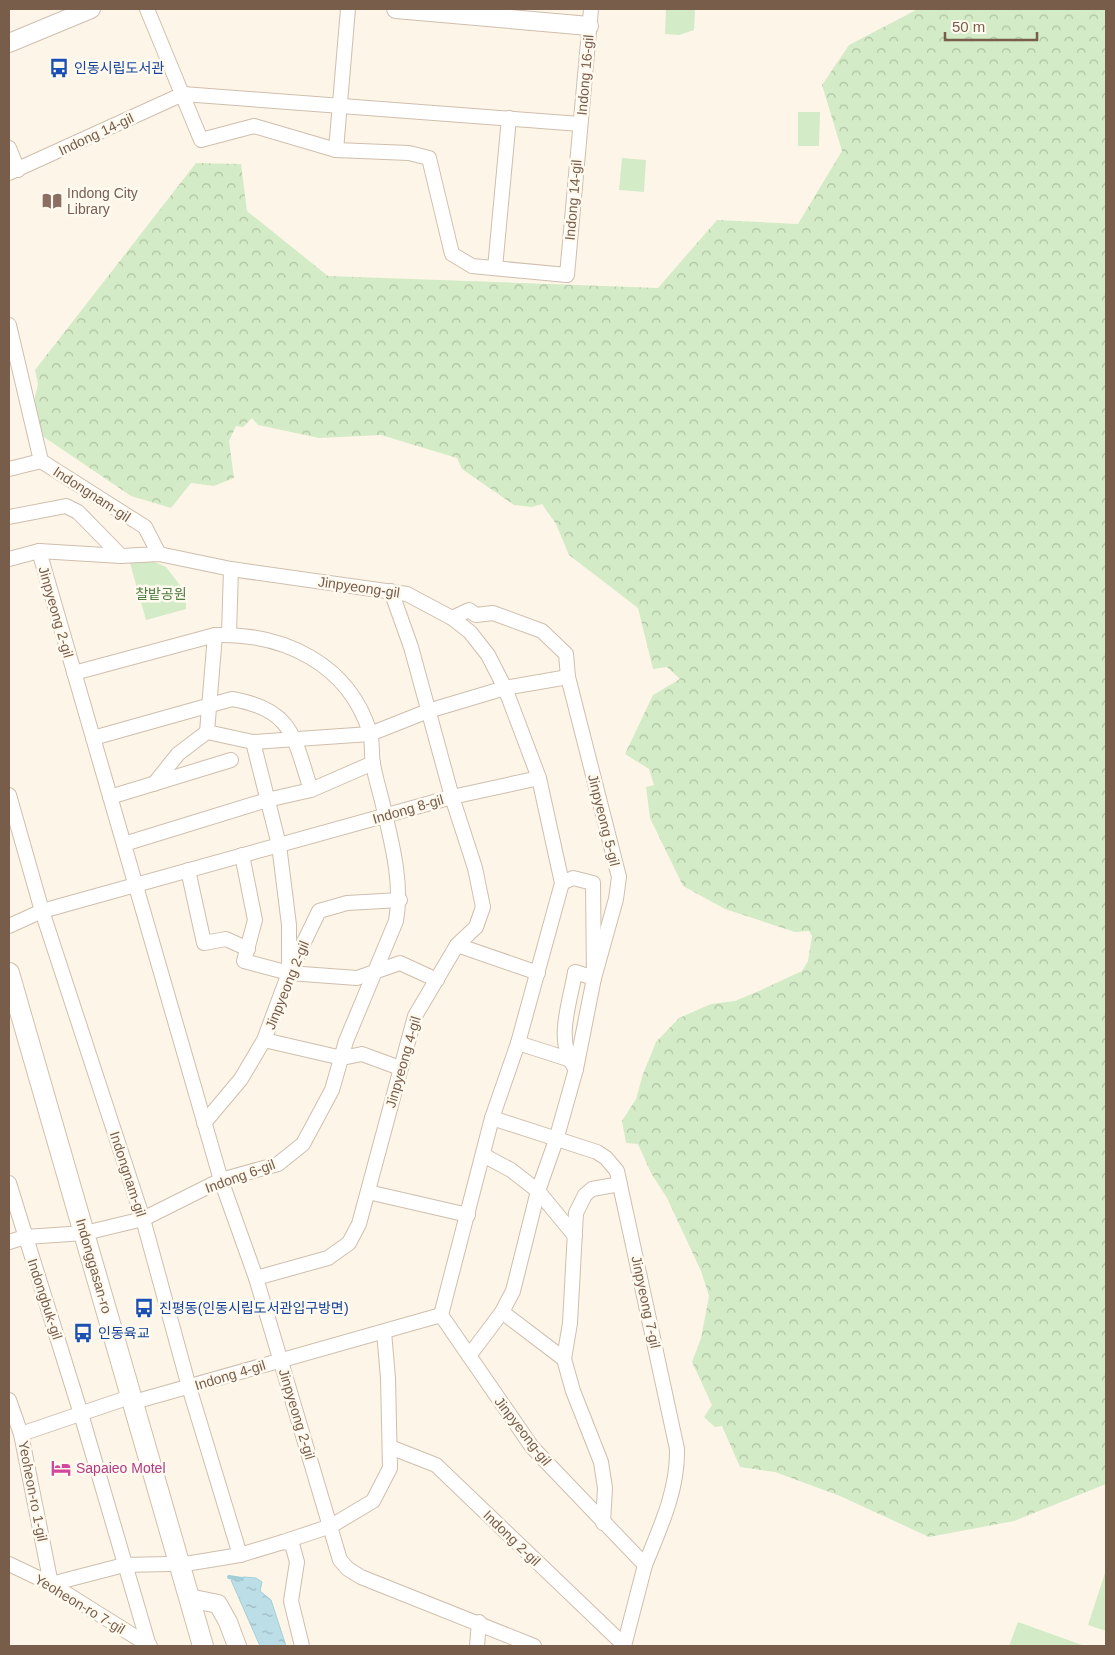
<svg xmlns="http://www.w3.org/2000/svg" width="1115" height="1655" font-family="Arial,'Noto Sans KR',sans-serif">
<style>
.forest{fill:url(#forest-crowns)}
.green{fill:#d3ebc6}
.water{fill:url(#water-ripples);stroke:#a2ced9}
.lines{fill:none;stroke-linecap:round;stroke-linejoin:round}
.stream{stroke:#a2ced9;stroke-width:4}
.minor-casing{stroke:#cfbead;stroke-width:16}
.tertiary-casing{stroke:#cfbead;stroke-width:20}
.secondary-casing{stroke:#d2bfab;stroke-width:22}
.minor{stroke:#fff;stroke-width:14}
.tertiary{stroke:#fff;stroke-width:18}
.secondary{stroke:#fff;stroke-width:20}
.labels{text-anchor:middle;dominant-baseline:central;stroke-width:5;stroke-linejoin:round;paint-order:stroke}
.transit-label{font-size:14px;fill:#164399;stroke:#fffaef;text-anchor:start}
.street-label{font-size:14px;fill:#785d4b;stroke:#fffaef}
.education-label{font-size:14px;fill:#785e54;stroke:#fffaef;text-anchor:start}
.park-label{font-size:14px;fill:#517e42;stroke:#fffaef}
.hotel-label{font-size:14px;fill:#b23c85;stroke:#fffaef;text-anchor:start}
</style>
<defs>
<pattern id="forest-crowns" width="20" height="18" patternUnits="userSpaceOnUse" patternTransform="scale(1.25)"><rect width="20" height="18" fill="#d3ebc6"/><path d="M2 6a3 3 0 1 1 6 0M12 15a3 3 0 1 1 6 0" fill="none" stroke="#b0c2a3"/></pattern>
<pattern id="water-ripples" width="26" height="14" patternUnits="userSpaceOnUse" patternTransform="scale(1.25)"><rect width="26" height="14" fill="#bcdfe7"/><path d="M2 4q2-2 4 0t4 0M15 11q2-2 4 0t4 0" fill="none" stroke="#9eb8bd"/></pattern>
</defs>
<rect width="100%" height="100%" fill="#fdf6e8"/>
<!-- forest -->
<path class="forest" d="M918,9H1106V1484L1014,1521L929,1537L840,1496L775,1472L740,1467L722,1426L715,1427L704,1417L712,1405L692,1362L701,1338L709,1296L701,1271L667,1198L651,1173L638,1144L626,1143L622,1121L636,1099L643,1074L656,1042L679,1018L711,1004L735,1001L759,991L802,971L808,961L812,936L809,931L795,932L725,909L683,886L650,818L646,787L654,785L649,769L625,754L653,695L680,679L667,667L653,669L638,608L569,555L556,524L542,504L532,507L514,505L462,469L457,458L381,435L319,438L258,425L252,418L243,427L236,426L229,441L234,478L214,486L191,483L171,508L131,496L38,433L34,401L38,384L35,370L196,163L241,164L247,211L328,276L658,288L717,220L798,224L842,151L822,85L849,45Z"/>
<!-- green -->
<g class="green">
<path d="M666,9H695L694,30L679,35L665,34Z"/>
<path d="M798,112H820L819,146H798Z"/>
<path d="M622,158L646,160L644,192L619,190Z"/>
<path d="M145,558L166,567L186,593V609L146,620L130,563Z"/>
<path d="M1106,1570V1631L1088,1625Z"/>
<path d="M1018,1622L1085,1646H1009Z"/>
</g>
<!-- water -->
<path class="water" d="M244,1577L256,1578L262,1582L260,1591L271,1600L286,1646H260L231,1580Z"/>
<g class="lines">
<!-- stream -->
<path class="stream" d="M229,1577L242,1579"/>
<defs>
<g id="minor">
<path d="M147,9L201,140L254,126L336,150L409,153L429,158L452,254L472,266L567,275L591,9"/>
<path d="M9,148L18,170"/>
<path d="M336,150L348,9"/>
<path d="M9,173L183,94L580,124"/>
<path d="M495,268L509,118"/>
<path d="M9,325L41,461"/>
<path d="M9,469L41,461L145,527L159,554"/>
<path d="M9,517L66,506L78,512L121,556"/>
<path d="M39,551L221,1180L256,1278L340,1560L348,1569L361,1577L534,1646"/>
<path d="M9,559L39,551L121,556L159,554L231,569L407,594L452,618L470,632L488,655L505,688L539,778L562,883L518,1043L492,1118L441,1315L532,1447L645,1565L624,1646"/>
<path d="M452,618L469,610L476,615L493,613L542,631L566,654L568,677L619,877L616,899L594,978L576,1069L556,1140L538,1191L513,1291L502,1312L469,1356"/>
<path d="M229,634L231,569"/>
<path d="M207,732L215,635"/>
<path d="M93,738L232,699C293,709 294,738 311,790"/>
<path d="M253,742L279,845L289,925V970"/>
<path d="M154,784L178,754L207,732L253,742L370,734L428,711L505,688L568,677"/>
<path d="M9,795L42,911L143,1219L189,1387L240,1555"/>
<path d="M110,797L231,760"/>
<path d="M124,844L267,800L311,790L373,763"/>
<path d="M242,855L255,920L244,961L289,973L357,978L400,963L437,980"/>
<path d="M188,870L204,943L226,939L248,949"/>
<path d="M562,883L573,878L593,883L594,978L575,972C570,1004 554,1041 576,1069"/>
<path d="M9,926L42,911L452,797L539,778"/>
<path d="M457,945L538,973"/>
<path d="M264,1040L342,1058L362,1054L400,1068"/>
<path d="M518,1043L568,1059"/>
<path d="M492,1118L597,1152L606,1158L617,1171L677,1449C678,1490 660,1528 645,1565"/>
<path d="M204,1123L241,1079L264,1040L289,973L319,911L347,903L400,900"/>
<path d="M483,1155L511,1170L538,1191L575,1236"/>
<path d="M9,1183L81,1414L149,1646"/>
<path d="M368,1192L468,1215"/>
<path d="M9,1242L25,1237L85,1233L143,1219L221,1180L278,1164L303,1144L332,1090L346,1041L396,921C403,882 391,840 382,801C379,789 375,776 373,764C371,754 373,743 370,733C349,664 284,633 215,635L74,673"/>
<path d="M256,1278L328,1258L349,1243L359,1224L415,1016L457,945L476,927L483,907L475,868L452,797L411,647L391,591"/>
<path d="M502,1312L564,1359"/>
<path d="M9,1400L21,1434L51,1584L124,1565L169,1564"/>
<path d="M134,1402L441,1315"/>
<path d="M21,1434L121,1400"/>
<path d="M390,1447L436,1465L624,1645"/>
<path d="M603,1523L605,1488L601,1462L573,1391L564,1359L570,1323L576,1213L585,1195L592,1189L620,1184"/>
<path d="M283,1542L292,1544L297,1562L291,1601L302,1646"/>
<path d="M9,1564L51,1584L150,1646"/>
<path d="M179,1565L240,1555L283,1542L331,1526L373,1501L390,1468L388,1378L384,1332"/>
<path d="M477,1646L479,1622"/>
</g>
<g id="tertiary">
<path d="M396,9L589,26"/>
<path d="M9,43L91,9"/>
<path d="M189,1598L218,1604L228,1622L237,1646"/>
</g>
<path id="secondary" d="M9,973L203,1646"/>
</defs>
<!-- minor casing -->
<use href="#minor" class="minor-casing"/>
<!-- tertiary casing -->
<use href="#tertiary" class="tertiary-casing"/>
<!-- secondary casing -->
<use href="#secondary" class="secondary-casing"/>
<!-- minor -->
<use href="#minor" class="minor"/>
<!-- tertiary -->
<use href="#tertiary" class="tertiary"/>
<!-- secondary -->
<use href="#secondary" class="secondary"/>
</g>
<!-- icons -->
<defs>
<symbol id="bus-bare" viewBox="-9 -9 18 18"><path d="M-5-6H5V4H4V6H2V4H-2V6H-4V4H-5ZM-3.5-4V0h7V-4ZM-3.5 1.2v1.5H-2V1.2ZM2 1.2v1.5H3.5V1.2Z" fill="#1a4fb4" stroke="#fffaef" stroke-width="2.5" paint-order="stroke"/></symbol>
<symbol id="library-bare" viewBox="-9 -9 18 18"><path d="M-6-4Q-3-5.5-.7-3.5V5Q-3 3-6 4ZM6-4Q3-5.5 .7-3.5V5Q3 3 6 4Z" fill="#8d6e63" stroke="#fffaef" stroke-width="2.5" paint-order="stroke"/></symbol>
<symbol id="hotel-bare" viewBox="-9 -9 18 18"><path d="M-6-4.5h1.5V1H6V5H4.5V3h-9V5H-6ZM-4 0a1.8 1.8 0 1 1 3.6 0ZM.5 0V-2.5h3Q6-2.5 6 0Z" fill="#d1479c" stroke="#fffaef" stroke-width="2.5" paint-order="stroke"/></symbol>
</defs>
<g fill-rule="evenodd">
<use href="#bus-bare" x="45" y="54" width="28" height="28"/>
<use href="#library-bare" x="38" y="187" width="28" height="28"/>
<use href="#bus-bare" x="130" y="1294" width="28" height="28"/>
<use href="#bus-bare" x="69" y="1319" width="28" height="28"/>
<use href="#hotel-bare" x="47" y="1454" width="28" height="28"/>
</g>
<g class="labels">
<!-- transit labels -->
<g class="transit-label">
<text x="74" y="68">인동시립도서관</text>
<text x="159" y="1308">진평동(인동시립도서관입구방면)</text>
<text x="98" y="1333">인동육교</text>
</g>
<!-- street labels -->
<g class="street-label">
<text transform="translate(585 75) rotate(-85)">Indong 16-gil</text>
<text transform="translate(96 134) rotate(-25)">Indong 14-gil</text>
<text transform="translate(573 200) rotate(-85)">Indong 14-gil</text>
<text transform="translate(92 494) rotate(33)">Indongnam-gil</text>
<text transform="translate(359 587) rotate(8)">Jinpyeong-gil</text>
<text transform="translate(56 612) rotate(74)">Jinpyeong 2-gil</text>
<text transform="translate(408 809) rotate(-16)">Indong 8-gil</text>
<text transform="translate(604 820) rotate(76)">Jinpyeong 5-gil</text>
<text transform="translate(287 985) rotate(-68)">Jinpyeong 2-gil</text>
<text transform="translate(403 1062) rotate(-74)">Jinpyeong 4-gil</text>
<text transform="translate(128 1174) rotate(72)">Indongnam-gil</text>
<text transform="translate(240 1176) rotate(-20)">Indong 6-gil</text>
<text transform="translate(94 1266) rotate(74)">Indonggasan-ro</text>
<text transform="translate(45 1299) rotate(72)">Indongbuk-gil</text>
<text transform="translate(646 1302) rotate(78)">Jinpyeong 7-gil</text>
<text transform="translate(230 1375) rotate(-17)">Indong 4-gil</text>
<text transform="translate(297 1414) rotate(73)">Jinpyeong 2-gil</text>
<text transform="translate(523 1431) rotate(52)">Jinpyeong-gil</text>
<text transform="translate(33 1491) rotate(79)">Yeoheon-ro 1-gil</text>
<text transform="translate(512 1538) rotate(44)">Indong 2-gil</text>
<text transform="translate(80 1604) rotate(31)">Yeoheon-ro 7-gil</text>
</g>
<!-- education labels -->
<g class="education-label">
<text x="67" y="193">Indong City<tspan x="67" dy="16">Library</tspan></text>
</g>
<!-- park labels -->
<g class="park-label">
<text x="161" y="594">찰밭공원</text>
</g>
<!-- hotel labels -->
<g class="hotel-label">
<text x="76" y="1468">Sapaieo Motel</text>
</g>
</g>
<!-- border -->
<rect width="1115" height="1655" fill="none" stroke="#785d4b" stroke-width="20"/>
<!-- scale -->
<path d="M945 32v8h92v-8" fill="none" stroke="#785d4b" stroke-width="2.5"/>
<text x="952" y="32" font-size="15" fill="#785d4b" stroke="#fffaef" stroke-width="4" paint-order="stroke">50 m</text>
</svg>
